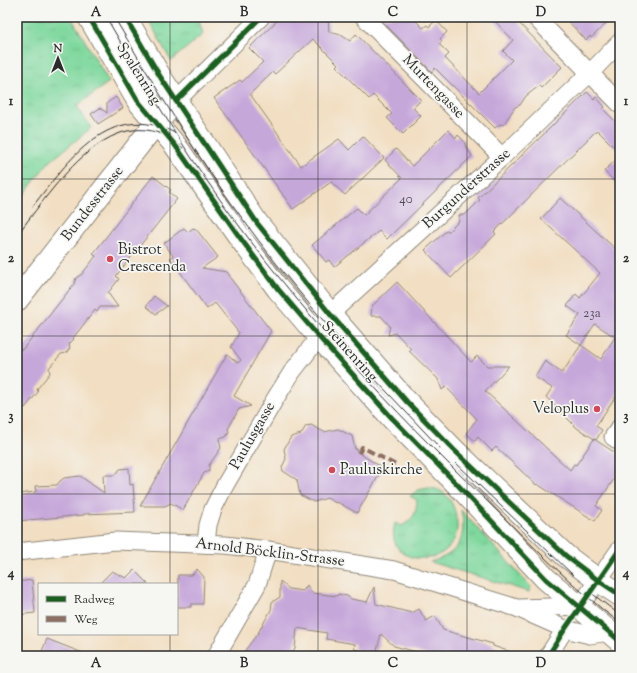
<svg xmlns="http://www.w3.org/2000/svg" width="637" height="673" font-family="'Sorts Mill Goudy',serif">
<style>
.grass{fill:url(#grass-tufts);stroke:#558264}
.building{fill:#c6a7da}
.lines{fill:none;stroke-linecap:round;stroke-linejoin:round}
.minor-casing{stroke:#8e8577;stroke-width:19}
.major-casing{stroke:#8e8577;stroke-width:24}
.minor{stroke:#fff;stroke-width:17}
.major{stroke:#fff;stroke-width:22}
.tram{stroke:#2b2b2b;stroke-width:1}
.quiet{stroke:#8d6e63;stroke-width:4;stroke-dasharray:8 4;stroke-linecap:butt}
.cycleway-casing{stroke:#f6f6f2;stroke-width:8}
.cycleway{stroke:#1b5e20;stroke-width:5}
.grid{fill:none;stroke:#2b2b2b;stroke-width:1;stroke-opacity:0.55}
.poi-dot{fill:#d1495b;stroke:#f6f6f2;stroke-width:1.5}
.labels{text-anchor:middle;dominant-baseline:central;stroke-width:3.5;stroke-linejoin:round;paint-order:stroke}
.number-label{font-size:13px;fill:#524a57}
.street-label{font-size:15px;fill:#2b2b2b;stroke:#f6f6f2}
.poi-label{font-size:15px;fill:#2b2b2b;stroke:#f6f6f2;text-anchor:start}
.neatline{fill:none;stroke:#2b2b2b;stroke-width:1.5}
.grid-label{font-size:13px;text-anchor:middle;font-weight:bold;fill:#2b2b2b}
</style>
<defs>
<pattern id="grass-tufts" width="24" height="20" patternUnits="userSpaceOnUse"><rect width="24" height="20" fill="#7fd89e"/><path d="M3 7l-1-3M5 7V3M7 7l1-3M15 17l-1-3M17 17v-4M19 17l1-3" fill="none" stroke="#6eba88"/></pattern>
</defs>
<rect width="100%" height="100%" fill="#f6f6f2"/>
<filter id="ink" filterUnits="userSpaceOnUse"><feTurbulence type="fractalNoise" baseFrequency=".025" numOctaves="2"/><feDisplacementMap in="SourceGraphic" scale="8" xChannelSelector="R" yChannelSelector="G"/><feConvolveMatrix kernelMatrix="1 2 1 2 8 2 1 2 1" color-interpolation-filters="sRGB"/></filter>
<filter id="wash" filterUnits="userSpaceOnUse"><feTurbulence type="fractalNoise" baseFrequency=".012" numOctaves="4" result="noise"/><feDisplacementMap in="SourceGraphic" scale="16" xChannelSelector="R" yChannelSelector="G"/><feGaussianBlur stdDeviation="0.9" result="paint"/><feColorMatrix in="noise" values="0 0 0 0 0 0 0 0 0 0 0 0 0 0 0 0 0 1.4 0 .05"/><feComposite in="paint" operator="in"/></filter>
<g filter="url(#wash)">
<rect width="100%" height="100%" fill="#f2dfc3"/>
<!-- grass -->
<g class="grass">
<path d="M17,17H71L109,82L77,106L91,128L47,164L17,204Z"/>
<path d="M147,17H198L203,34L171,61Z"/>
<path d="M428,488C440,488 448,494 453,506C478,569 380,576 395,523L402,526C414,518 416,515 417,500L410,496L418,490Z"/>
<path d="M461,510L531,587L529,592L430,562C459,554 467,539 461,510Z"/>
</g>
<g id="blocks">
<!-- building -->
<g class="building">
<path d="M281,17H328L329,32L341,35L350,41L356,34L421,100L413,108L421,116L403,134L387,118L392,114L373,95L369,99L336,66L338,64L313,39L275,74L273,72L250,94L301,166L339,139L349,150L363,136L384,158L345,195L331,182L293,209L214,98L240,80L242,82L263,62L249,48Z"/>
<path d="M378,17H412L423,28L427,25L429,27L436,20L447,32L440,39L442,41L439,44L449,54L445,58L479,93L512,60L503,51L513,40L491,17H513L562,67L541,88L539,86L526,96L520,105L515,107L503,125L500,124L495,128L435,68L432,72Z"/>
<path d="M564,17H613L591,38L590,36L586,40Z"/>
<path d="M587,92L594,99L596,97L605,107L603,109L620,126V153L597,130L494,232L496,234L451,278L425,250L446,231H449L459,221V215H465L480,200L478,198Z"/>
<path d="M116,97L123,108L98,124L91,114L100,108L107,113V103Z"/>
<path d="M448,130L456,138L458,135L465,142V145L472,156L387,239L379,231L334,267L329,260L326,262L312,245L357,208L364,215L402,178L385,160L396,149L412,166Z"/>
<path d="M620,156V187L604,171Z"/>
<path d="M153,176L171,190L169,192L177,199L116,276L119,279L108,293L118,307H100L97,312L95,310L73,338L74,339L69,344L70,348L66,353L61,354L49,368L50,373L37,389L38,392L25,408L17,401V350L23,349L74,284L76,278L82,274L96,256L93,254Z"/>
<path d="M560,198L620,253V390L596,426L602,430L596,440L577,428L546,397L552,388L535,377L545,361L562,373L581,345L601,359L615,337L595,324L581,345L566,335L580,315L567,306L576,294L580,298L600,273L541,219Z"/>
<path d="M184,228L188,232L193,228L196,229L218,257L202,268L227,272L230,276V278L271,331L234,396L251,406L239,409L228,429L229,432L226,437L219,439L221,448L209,465V471L204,473L183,510L171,503L165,506H140L227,354L238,363L241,360L231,347L239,333L215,303L207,309L170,258L173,256L164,243Z"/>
<path d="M397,282L471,362L477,356L487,366H509L485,391L570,470L574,464L576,465L594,439L620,456V470L596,506L602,510L595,521L537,484L536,485L496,447L492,451L478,437L475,441L466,433L477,419L446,387L442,390L438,379L409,351L411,349L396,333L388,335L390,326L381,316H371L372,306Z"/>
<path d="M154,296L167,306L156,314L146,306Z"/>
<path d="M311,425L324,432L338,429L352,436L355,449H357V452L383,468L357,513L337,502L336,503L327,498L314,502L300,495L297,480L283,471L282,467L286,459L284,449L291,437L301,434L306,426Z"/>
<path d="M129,468L130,485L133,484L135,512L84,514V515L17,521V494L36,492L35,486L57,485L60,481L64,478L80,476L104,493L103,475H115L120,469Z"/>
<path d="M197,569L204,577L203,604H191V607H177L178,575H192Z"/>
<path d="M134,570L148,584H99L112,571L126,578Z"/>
<path d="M32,580L35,613L17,615V582Z"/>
<path d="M280,581L289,589L303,591L307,585L312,593L337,596L338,594L347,596L351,599L367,602L374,587L376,604L412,613L419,609L426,621L435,616L443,630L493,644V646L517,654L516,656H432L394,646L381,634L376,654L354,649L355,644L326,639L327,633L297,628L295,649L290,656H241L258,633L271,610L272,602L280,597Z"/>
<path d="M47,639L88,655V656H40Z"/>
</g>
</g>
</g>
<g filter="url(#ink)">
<use href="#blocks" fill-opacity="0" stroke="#8e8577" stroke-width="1"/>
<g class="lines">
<defs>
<g id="minor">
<path d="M108,17L147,84L156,121"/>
<path d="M364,17L502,157"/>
<path d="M535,17L620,104"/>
<path d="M176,101L261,17"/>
<path d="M620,427L613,437L620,442"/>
<path d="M206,544L208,525L213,509L224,487L275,399L292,372L319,337L330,314L502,157L590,73L620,42"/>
<path d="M17,552L115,541L225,545L268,550L394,570L517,608L565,629L590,635L608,632"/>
<path d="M520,608L580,606L620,549"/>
<path d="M216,656L257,585L268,550"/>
<path d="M548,656L565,629"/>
</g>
<g id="major">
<path d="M89,17L138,101L175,145L241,239L278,289L319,337L392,418L456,483L546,579L620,641"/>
<path d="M125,17L161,78L257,223L330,314L407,402L454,450L566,556L599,581L620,595"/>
<path d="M17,300L156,123L166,112"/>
</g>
</defs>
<!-- minor casing -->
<use href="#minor" class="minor-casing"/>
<!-- major casing -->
<use href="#major" class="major-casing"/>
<!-- minor -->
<use href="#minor" class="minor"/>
<!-- major -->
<use href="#major" class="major"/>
<!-- tram -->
<g class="tram">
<path d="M106,17C142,79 179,142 221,201C299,310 390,408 487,501C530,543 572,587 620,623"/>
<path d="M114,17C150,78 186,139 227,197C268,256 314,311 362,365"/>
<path d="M33,206C68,161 110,99 175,133"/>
<path d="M17,235C53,189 116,88 183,148"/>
<path d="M371,375L440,448"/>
<path d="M455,462L573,575"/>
<path d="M590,592L620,615"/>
</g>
<!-- quiet -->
<path class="quiet" d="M359,453L362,447L396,465"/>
<defs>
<g id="cycleway">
<path d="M89,17L138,101L175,145L241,239L278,289L319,337L392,418L456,483L546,579L620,641"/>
<path d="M125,17L161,78L257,223L330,314L407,402L454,450L566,556L599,581L620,595"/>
<path d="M176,101L261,17"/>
<path d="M548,656L565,629L620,549"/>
</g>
</defs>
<!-- cycleway casing -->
<use href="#cycleway" class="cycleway-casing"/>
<!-- cycleway -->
<use href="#cycleway" class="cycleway"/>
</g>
</g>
<!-- grid -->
<path class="grid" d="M170,17V584M318,17V656M467,17V656M17,179H620M17,336H620M17,494H620M170,634V656"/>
<!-- markers -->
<g class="poi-dot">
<circle cx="110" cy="259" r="4"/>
<circle cx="597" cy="409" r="4"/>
<circle cx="332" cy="470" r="4"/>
</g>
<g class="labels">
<!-- number labels -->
<g class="number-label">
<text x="406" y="200">40</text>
<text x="592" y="314">23a</text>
</g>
<!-- street labels -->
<g class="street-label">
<text transform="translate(138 74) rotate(58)">Spalenring</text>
<text transform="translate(433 87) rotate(46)">Murtengasse</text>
<text transform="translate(467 189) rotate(-42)">Burgunderstrasse</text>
<text transform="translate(93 204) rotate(-52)">Bundesstrasse</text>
<text transform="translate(349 352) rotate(48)">Steinenring</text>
<text transform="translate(253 436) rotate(-60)">Paulusgasse</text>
<text transform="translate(270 553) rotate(7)">Arnold Böcklin-Strasse</text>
</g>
<!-- poi labels -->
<g class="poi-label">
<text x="118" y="250">Bistrot<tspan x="118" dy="17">Crescenda</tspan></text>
<text x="589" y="409" text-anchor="end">Veloplus</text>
<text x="340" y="470">Pauluskirche</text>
</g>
</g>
<!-- margin -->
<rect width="637" height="673" fill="none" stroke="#f6f6f2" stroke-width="44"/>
<!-- legend -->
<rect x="38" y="583" width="140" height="52" fill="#f6f6f2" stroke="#a5a5a2"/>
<rect x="46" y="596" width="20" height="6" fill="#1b5e20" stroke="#a5a5a2"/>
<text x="74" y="603" font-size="12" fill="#2b2b2b">Radweg</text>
<rect x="46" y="616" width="20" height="6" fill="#8d6e63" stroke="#a5a5a2"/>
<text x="74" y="623" font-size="12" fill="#2b2b2b">Weg</text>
<!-- north arrow -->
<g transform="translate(58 58)" stroke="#f6f6f2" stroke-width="3" paint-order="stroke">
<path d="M0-3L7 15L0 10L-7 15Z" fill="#2b2b2b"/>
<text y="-6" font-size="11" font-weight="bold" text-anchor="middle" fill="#2b2b2b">N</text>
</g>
<rect x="22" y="22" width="593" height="629" class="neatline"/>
<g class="grid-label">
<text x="96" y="16">A</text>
<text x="244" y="16">B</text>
<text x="393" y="16">C</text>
<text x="541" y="16">D</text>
<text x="11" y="105">1</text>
<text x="626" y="105">1</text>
<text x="11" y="262">2</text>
<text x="626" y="262">2</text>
<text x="11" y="420">3</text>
<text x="626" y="420">3</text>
<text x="11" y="577">4</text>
<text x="626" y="577">4</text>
<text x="96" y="667">A</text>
<text x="244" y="667">B</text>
<text x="393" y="667">C</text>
<text x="541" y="667">D</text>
</g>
</svg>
